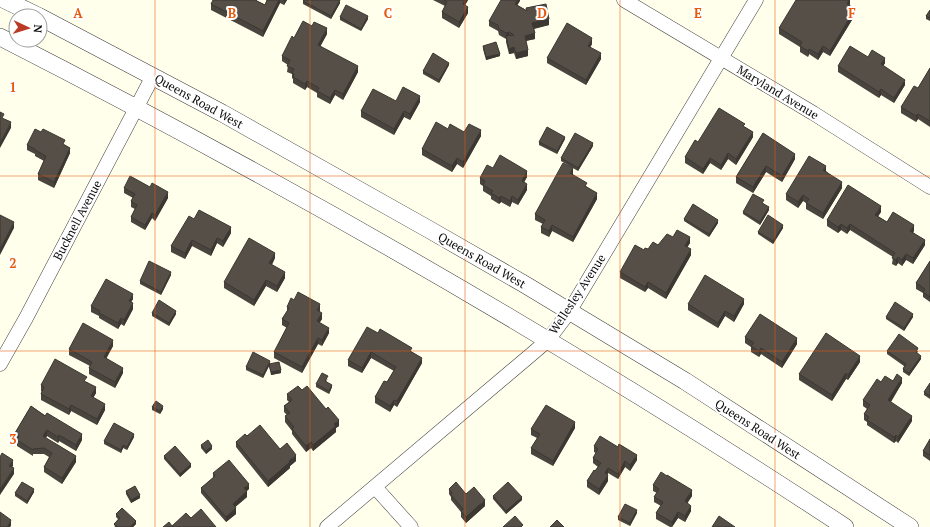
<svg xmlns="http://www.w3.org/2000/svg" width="930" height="527" font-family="'PT Serif',serif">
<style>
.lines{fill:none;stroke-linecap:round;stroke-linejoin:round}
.minor-casing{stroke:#3f3f3f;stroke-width:15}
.tertiary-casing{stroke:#3f3f3f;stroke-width:18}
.minor{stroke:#fff;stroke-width:14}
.tertiary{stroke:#fff;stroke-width:17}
.wall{fill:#49443e}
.shaded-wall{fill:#3c3732}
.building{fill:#554f48;stroke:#3c3732}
.grid{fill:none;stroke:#e8590c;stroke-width:1;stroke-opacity:0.55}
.labels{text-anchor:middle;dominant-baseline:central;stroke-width:4;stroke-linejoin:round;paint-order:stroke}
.street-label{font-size:12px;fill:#0c0c0c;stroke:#fff}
.grid-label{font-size:13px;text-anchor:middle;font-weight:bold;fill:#e8590c;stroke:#fff;stroke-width:4;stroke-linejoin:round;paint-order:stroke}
</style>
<rect width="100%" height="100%" fill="#ffffeb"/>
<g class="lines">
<defs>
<g id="minor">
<path d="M624,0L813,113L930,187"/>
<path d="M0,364L26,318L153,76"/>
<path d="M375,487L411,527"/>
<path d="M327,527L533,353L548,340L569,312L756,0"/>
</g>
<g id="tertiary">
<path d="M5,0L38,16"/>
<path d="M40,17L222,113L430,230L524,284L685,381L910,527"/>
<path d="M0,37C290,185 573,348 845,527"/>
</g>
</defs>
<!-- minor casing -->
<use href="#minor" class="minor-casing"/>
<!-- tertiary casing -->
<use href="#tertiary" class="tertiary-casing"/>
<!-- minor -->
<use href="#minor" class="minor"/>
<!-- tertiary -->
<use href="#tertiary" class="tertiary"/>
</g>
<!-- wall -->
<g class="wall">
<path d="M257,0V1L265,5L267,0H287L284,5L280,3L263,37L211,10V4Z"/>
<path d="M433,0H468L465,5L468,13L459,28L442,18V12L445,6Z"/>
<path d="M520,0L517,5L526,10V8L549,25L534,29L535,39L526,41L528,56L516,59L514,53L509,54L506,42V39L499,35L498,31L489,26V21Z"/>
<path d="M850,0V4L849,5L855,15L830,56L823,52L818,60L809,54L808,57L800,52V47L779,34V28Z"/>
<path d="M303,1L340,3L331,19L303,4Z"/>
<path d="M930,10V21L926,19V16Z"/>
<path d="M340,17L368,19L361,31L340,20Z"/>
<path d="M327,34L320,46L358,72L343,100L335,95L330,104L317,97V93L307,87L305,90L293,83V79L292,78V74L287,72L288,65L282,61V56L294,38Z"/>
<path d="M592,44L590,47L601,59L586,85L547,63V58Z"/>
<path d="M483,46L500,56L486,60L483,49Z"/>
<path d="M868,57L885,63L883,66L905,85L894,103L881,95L879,98L838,72V66Z"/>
<path d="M449,65L439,83L423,74V71Z"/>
<path d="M930,68V127L918,119L916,122L901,113V107L918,88Z"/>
<path d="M396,101L420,102L410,120L404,117L394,135L361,117V111Z"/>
<path d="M745,127L753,137L736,165L728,159L721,170L710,163L703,174L685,163V157L698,142Z"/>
<path d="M448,129L481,136L463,168L457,164L452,172L422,155V149Z"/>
<path d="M763,133L795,159L782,182L766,172L753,193L736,183V177Z"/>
<path d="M565,139L557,154L539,145V142Z"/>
<path d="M27,145H65L70,153L54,188L38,180V174L44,161L35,156V154L27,150Z"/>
<path d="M593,146L578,171L561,161V158Z"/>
<path d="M493,168L527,177L524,182L527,190L518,205L512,202L510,207L501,202L499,204L491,199V196L483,191V186L480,184V178Z"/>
<path d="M826,171L842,188L823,219L806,209V203L803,201L798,208L786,200V194Z"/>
<path d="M573,174V175L587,187L597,199L573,242L552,231L549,237L541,233V227L543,224L535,220V214Z"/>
<path d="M124,188L168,198L155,221L152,218L145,230L131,222V217L135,209L131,207V201L133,198L124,193Z"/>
<path d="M763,203L769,210L760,225L743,214V212L764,203Z"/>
<path d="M881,212L878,216L887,222L914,231L913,232L925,245L913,264L906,260L902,266L898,263L896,266L892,264L893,257L850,230L847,234L841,230L838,233L827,226V220Z"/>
<path d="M194,219L231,233L223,247L217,243L211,256L192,246L185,259L171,252V246Z"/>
<path d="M684,219L718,223L709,237L684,221Z"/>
<path d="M783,228L773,244L758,234V232Z"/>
<path d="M673,237L690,243L687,247L691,255L666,299L648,288L645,292L620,278V272L644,250L648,249L658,245Z"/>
<path d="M275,258L272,265L285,278L277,292L266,286L254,306L224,288V282Z"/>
<path d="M930,261V302L923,297V293L916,289V283Z"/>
<path d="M171,275L161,295L140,284V281Z"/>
<path d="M133,299L131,302L133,309L124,326L121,324L118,329L99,318V316L91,312V306Z"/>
<path d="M688,304H744L734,322L725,316L718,328L688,310Z"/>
<path d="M287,307L320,310L319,312L322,319L319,323L329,333L322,346L318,344L302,373L274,358V352L287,328L282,325V319L287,312Z"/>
<path d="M152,313L176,314L169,326L152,316Z"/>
<path d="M886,317H913L904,331L886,319Z"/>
<path d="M378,333L412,352L422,363L397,407L394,405L390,412L375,403V397L387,382L394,371L371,358L362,373L348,366V360Z"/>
<path d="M745,337L797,344L782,368L761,354L759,357L751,352V347L745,343Z"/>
<path d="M113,346L106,358L123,373L115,388L89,374V368L90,366L69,355V349Z"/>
<path d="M887,351H918L917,353L921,359L909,376L903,372V369L904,366L887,354Z"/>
<path d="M860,362L848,380L846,379L832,401L799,380V374Z"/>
<path d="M270,364L281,373L271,375L269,366L263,378L246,370V367Z"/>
<path d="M328,379L326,381L332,387L329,394L316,387V384Z"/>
<path d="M893,381L902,383L891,402L912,421L898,443L896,441L894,443L867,425V422L864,420V414L867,409L863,406V400Z"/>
<path d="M87,382L96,393L93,398L105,410L97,425L71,411L69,415L41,400V394L42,392L41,391V385Z"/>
<path d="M930,383V399L924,395V392Z"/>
<path d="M302,390L339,426L336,428V432L313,451L311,448L306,452L292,434V431L285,422V416L287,415L284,412V406L289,402L287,400V394Z"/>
<path d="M31,406L82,440L76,451L59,441L58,443L47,436L46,438L76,462L62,484L44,472V467L49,457L44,454H33V456L17,446V440L15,439V433Z"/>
<path d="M152,407L163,409L160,414L152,410Z"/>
<path d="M575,428L553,466L531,454V448L537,438L531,435V429Z"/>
<path d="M247,436L280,449L296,461L290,466V468L268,487L236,447V442Z"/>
<path d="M134,437L127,450L123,448L121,453L104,444V441Z"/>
<path d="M930,439V461L923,456V451Z"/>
<path d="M201,445L212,449L206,454L201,448Z"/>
<path d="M594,446L637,460L630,471L625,467L618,479L608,473L607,475L608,481L599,495L587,487V481L595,471L598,467L593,463V458L596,453L594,452Z"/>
<path d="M164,456L191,467L180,477L164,459Z"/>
<path d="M213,473L249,489L246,491L247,497L235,507L236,514L226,522L201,493V488L213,478Z"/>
<path d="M653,485L692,496L687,503L691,511L685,522L678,518L672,527H670L656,519V513L661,506L654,502V497L657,493L653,491Z"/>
<path d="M449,489L466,494L485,506L466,523L461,517V512L451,500V497L449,494Z"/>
<path d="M126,491L140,498L131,503L126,494Z"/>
<path d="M34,492L27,504L15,496V493Z"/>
<path d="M493,496L522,500L506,514L493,499Z"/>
<path d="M637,513L630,526L618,520V517Z"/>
<path d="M116,514L136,524L133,527H115L114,524L118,519L116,517Z"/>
</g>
<!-- shaded-wall -->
<g class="shaded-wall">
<path d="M279,0H280V3L263,37V31Z"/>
<path d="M284,0H287L284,5Z"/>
<path d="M340,0V3L331,19V16Z"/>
<path d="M465,0H468L463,9V4Z"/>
<path d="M517,0H520V1L515,9V4Z"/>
<path d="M849,0H850V4L847,10V4Z"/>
<path d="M468,7V13L459,28V22Z"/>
<path d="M855,9V15L830,56V51Z"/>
<path d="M368,16V19L361,31V29Z"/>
<path d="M549,19V25L532,29V23Z"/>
<path d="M327,28V34L318,51V45Z"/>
<path d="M509,32V38L506,36V39V33Z"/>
<path d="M535,33V39L525,41V36Z"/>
<path d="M592,38V44L588,52V46Z"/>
<path d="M823,46V52L818,60V54Z"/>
<path d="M514,47V53L509,54V49Z"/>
<path d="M809,49V54L808,57V51Z"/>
<path d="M528,50V56L516,59V53Z"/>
<path d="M601,53V59L586,85V80Z"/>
<path d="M500,54V56L486,60V57Z"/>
<path d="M885,58V63L881,70V64Z"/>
<path d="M449,63V65L439,83V80Z"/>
<path d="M358,66V72L343,100V94Z"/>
<path d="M905,80V85L894,103V98Z"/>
<path d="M307,81V87L305,90V84Z"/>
<path d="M881,89V95L879,98V92Z"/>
<path d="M335,90V95L330,104V98Z"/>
<path d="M420,96V102L410,120V114Z"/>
<path d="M404,111V117L394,135V129Z"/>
<path d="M918,114V119L916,122V116Z"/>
<path d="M11,122V128L0,148V143Z"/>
<path d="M481,130V136L463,168V162Z"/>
<path d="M753,132V137L736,165V159Z"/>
<path d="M565,137V139L557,154V151Z"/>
<path d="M593,143V146L578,171V168Z"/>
<path d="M70,148V153L54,188V182Z"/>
<path d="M728,153V159L721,170V165Z"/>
<path d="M795,154V159L782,182V176Z"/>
<path d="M457,158V164L452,172V166Z"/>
<path d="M710,158V163L703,174V169Z"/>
<path d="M766,166V172L753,193V187Z"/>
<path d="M826,166V171L823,176V170Z"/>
<path d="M573,168V174L570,179V173Z"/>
<path d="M527,171V177L522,186V181Z"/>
<path d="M842,182V188L823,219V213Z"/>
<path d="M527,184V190L518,205V200Z"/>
<path d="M168,192V198L155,221V215Z"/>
<path d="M597,193V199L573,242V237Z"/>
<path d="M803,195V201L798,208V202Z"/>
<path d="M501,196V202L499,204V198Z"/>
<path d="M512,196V202L510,207V201Z"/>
<path d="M881,206V212L875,221V215Z"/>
<path d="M769,207V210L760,225V222Z"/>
<path d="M152,213V218L145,230V225Z"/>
<path d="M718,220V223L709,237V234Z"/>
<path d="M14,222V228L0,255V249Z"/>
<path d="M841,224V230L838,233V227Z"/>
<path d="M850,224V230L847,234V228Z"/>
<path d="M552,225V231L549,237V231Z"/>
<path d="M783,225V228L773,244V241Z"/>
<path d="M914,225V231L910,236V231Z"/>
<path d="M231,227V233L223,247V241Z"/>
<path d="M690,237V243L685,251V246Z"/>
<path d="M217,238V243L211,256V250Z"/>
<path d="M192,240V246L185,259V253Z"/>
<path d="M925,240V245L913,264V258Z"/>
<path d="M691,249V255L666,299V293Z"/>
<path d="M275,253V258L269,269V263Z"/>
<path d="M906,254V260L902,266V260Z"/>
<path d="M898,257V263L896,266V260Z"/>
<path d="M171,272V275L161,295V292Z"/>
<path d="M285,272V278L277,292V286Z"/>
<path d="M266,280V286L254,306V300Z"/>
<path d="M648,282V288L645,292V287Z"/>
<path d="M133,294V299L129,306V301Z"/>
<path d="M744,299V304L734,322V316Z"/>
<path d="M133,303V309L124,326V320Z"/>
<path d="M320,304V310L317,316V310Z"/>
<path d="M176,311V314L169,326V323Z"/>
<path d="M725,311V316L718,328V323Z"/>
<path d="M322,313V319L317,327V321Z"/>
<path d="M913,314V317L904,331V328Z"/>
<path d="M121,318V324L118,329V323Z"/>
<path d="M329,328V333L322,346V340Z"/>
<path d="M318,338V344L302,373V367Z"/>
<path d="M797,338V344L782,368V362Z"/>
<path d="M113,340V346L104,363V357Z"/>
<path d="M761,348V354L759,357V351Z"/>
<path d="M371,352V358L362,373V368Z"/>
<path d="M860,356V362L848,380V375Z"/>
<path d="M921,356V359L909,376V373Z"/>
<path d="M422,358V363L397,407V401Z"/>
<path d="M270,361V364L263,378V375Z"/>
<path d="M123,368V373L115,388V382Z"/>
<path d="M281,370V373L271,375V372Z"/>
<path d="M846,373V379L832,401V395Z"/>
<path d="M902,378V383L888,406V400Z"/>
<path d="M332,385V387L329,394V391Z"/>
<path d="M96,387V393L91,402V396Z"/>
<path d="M394,400V405L390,412V406Z"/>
<path d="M105,404V410L97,425V419Z"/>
<path d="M71,405V411L69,415V409Z"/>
<path d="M163,406V409L160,414V411Z"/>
<path d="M912,416V421L898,443V437Z"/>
<path d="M339,420V426L336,428V432L313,451V445L334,424Z"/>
<path d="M575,422V428L553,466V461Z"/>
<path d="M47,430V436L43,442V436Z"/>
<path d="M82,434V440L76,451V445Z"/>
<path d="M134,434V437L127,450V447Z"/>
<path d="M59,435V441L58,443V437Z"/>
<path d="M896,435V441L894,443V437Z"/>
<path d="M311,442V448L306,452V446Z"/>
<path d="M123,445V448L121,453V450Z"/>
<path d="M212,446V449L206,454V451Z"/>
<path d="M296,455V461L290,466V468L268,487V481L289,461Z"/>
<path d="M637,455V460L630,471V465Z"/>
<path d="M76,456V462L62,484V478Z"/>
<path d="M13,460V466L9,471V466Z"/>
<path d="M625,461V467L618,479V474Z"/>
<path d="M191,464V467L180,477V474Z"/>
<path d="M14,468V474L0,495V489Z"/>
<path d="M608,468V473L605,479V473Z"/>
<path d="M608,475V481L599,495V489Z"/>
<path d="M249,484V489L244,494V488Z"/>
<path d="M34,489V492L27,504V501Z"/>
<path d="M692,490V496L685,507V501Z"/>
<path d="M247,491V497L233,509V504Z"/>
<path d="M140,495V498L131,503V500Z"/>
<path d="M522,497V500L506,514V511Z"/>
<path d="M485,500V506L466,523V517Z"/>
<path d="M691,506V511L685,522V516Z"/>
<path d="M236,508V514L226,522V517Z"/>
<path d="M637,510V513L630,526V523Z"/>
<path d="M678,512V518L672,527V522Z"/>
<path d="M11,520V526L10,527H7Z"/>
<path d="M136,521V524L133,527H130Z"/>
</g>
<!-- building -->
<g class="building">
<path d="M213,0H255L265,5L267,0H279L263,31L211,4Z"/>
<path d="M304,0H340L331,16L303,1Z"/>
<path d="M444,0H465L463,4L468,7L459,22L442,12L447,2Z"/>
<path d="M501,0H517L515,4L527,11L526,8L546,4L549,19L532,23L535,33L525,36L528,50L516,53L514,47L509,49L506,36L514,35L509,32L506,33L499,29L498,25L489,21Z"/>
<path d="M796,0H849L847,4L855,9L830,51L823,46L818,54L809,49L808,51L800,46L802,42L779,28Z"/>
<path d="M346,5L368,16L361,29L340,17Z"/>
<path d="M930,10V18L926,16Z"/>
<path d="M303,21L312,26L314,22L327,28L318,45L358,66L343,94L335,90L330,98L317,91L319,88L307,81L305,84L293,77L294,74L292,73L294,69L287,66L290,60L282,56L292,36L294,38Z"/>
<path d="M567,23L592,38L588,46L601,53L586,80L547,58Z"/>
<path d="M496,42L500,54L486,57L483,46Z"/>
<path d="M850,46L868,57L872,50L885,58L881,64L905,80L894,98L881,89L879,92L838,66Z"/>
<path d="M433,53L449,63L439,80L423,71Z"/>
<path d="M930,68V121L918,114L916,116L901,107L914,86L918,88Z"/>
<path d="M403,87L420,96L410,114L404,111L394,129L361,111L373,89L396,101Z"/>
<path d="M719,108L745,124L743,126L753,132L736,159L728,153L721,165L710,158L703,169L685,157L695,140L698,142Z"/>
<path d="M0,112L4,114L2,118L11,122L0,143Z"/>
<path d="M436,122L448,129L450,124L464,132L469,124L481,130L463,162L457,158L452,166L422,149Z"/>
<path d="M547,127L565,137L557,151L539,142Z"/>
<path d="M35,129L41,132L43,129L65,140L63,144L70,148L54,182L38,174L46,156L35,150V149L27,145Z"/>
<path d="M575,133L593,143L578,168L561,158Z"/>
<path d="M763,133L795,154L782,176L766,166L753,187L736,177Z"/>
<path d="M500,155L527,171L522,181L527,184L518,200L512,196L510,201L501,196L499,198L491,193L493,191L483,185L485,181L480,178L487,165L493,168Z"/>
<path d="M809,156L826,166L823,170L842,182L823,213L806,203L809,199L803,195L798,202L786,194Z"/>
<path d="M563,163L573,168L570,173L587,183L585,186L597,193L573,237L552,225L549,231L541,227L545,220L535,214Z"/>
<path d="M130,176L150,187L152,183L168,192L155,215L152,213L145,225L131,217L137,205L131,201L135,194L124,188Z"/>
<path d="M848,185L881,206L875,215L887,222L893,212L914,225L910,231L925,240L913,258L906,254L902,260L898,257L896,260L892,258L895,253L850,224L847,228L841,224L838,227L827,220Z"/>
<path d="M753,194L764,200L762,203L769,207L760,222L743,212Z"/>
<path d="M693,204L718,220L709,234L684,219Z"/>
<path d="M199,210L231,227L223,241L217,238L211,250L192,240L185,253L171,246L189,216L194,219Z"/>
<path d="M0,215L14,222L0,249Z"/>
<path d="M768,215L783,225L773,241L758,232Z"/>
<path d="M677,230L690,237L685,246L691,249L666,293L648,282L645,287L620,272L635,245L644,250L645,248L648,249L653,242L658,245L667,234L673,237Z"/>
<path d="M249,238L275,253L269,263L285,272L277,286L266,280L254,300L224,282Z"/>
<path d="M149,261L171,272L161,292L140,281Z"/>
<path d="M930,261V297L923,292L925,289L916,283Z"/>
<path d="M705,275L744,299L734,316L725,311L718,323L688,304Z"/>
<path d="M106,279L133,294L129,301L133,303L124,320L121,318L118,323L99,313L100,311L91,306Z"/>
<path d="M298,292L320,304L317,310L322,313L317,321L329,328L322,340L318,338L302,367L274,352L289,323L282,319L289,308L287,307L291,298L294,300Z"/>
<path d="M159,300L176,311L169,323L152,313Z"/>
<path d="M895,302L913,314L904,328L886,317Z"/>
<path d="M760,314L797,338L782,362L761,348L759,351L751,346L754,343L745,337Z"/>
<path d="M83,323L113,340L104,357L123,368L115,382L89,368L92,362L69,349Z"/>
<path d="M367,327L378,333L380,329L412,348L410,351L422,358L397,401L394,400L390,406L375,397L384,381L387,382L396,367L371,352L362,368L348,360Z"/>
<path d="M826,333L860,356L848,375L846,373L832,395L799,374Z"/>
<path d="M899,334L918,348L916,352L921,356L909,373L903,369L906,364L887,351Z"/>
<path d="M253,352L270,361L263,375L246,367Z"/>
<path d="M55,359L87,377L84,381L96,387L91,396L105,404L97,419L71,405L69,409L41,394L44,387L41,385Z"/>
<path d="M279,362L281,370L271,372L269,364Z"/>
<path d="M322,373L328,376L325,381L332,385L329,391L316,384Z"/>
<path d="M897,374L902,378L888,400L912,416L898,437L896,435L894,437L867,420L869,417L864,414L870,405L863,400L877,379L881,382L885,376L893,381Z"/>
<path d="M930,383V396L924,392Z"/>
<path d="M298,386L302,390L307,386L326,409L328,407L339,420L334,424L336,426L313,445L311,442L306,446L292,429L294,427L285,416L290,413L284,406L292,400L287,394Z"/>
<path d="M156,401L163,406L160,411L152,407Z"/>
<path d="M546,405L575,422L553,461L531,448L540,434L531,429Z"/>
<path d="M31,406L45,416L47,413L82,434L76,445L59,435L58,437L47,430L43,436L76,456L62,478L44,467L52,453L44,448L33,449V450L17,440L19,436L15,433Z"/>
<path d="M114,423L134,434L127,447L123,445L121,450L104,441Z"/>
<path d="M260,425L280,449L287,443L296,455L289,461L290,462L268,481L236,442L245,434L247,436Z"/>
<path d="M600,436L618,447L619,444L637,455L630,465L625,461L618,474L608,468L605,473L608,475L599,489L587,481L594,470L595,471L601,463L593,458L598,449L594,446Z"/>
<path d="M930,439V455L923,451Z"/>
<path d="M208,440L212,446L206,451L201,445Z"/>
<path d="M175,446L191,464L180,474L164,456Z"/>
<path d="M2,453L13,460L9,466L14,468L0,489V457Z"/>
<path d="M229,460L249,484L244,488L247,491L233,504L236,508L226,517L201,488L215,476L213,473Z"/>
<path d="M661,472L667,476V475L692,490L685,501L691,506L685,516L678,512L672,522L656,513L663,502L654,497L659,489L653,485Z"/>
<path d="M22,482L34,489L27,501L15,493Z"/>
<path d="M456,482L466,494L474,487L485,500L466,517L461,511L463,509L451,495L452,493L449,489Z"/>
<path d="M508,482L522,497L506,511L493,496Z"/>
<path d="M135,486L140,495L131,500L126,491Z"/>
<path d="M625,504L637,510L630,523L618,517Z"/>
<path d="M122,508L136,521L130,527H118L114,524L120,518L116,514Z"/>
<path d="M201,509L216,527H163L169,522L172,526L186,513L191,518Z"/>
<path d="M0,512L11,520L7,527H0Z"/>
<path d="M515,516L523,525L521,527H503Z"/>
<path d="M719,516L735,527H712Z"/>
<path d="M557,520L564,527H550Z"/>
</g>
<!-- grid -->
<path class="grid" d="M155,0V527M310,0V527M465,0V527M620,0V527M775,0V527M0,176H930M0,351H930"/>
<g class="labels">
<!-- street labels -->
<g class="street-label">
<text transform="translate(778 92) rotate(31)">Maryland Avenue</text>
<text transform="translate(199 101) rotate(29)">Queens Road West</text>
<text transform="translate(77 220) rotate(-62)">Bucknell Avenue</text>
<text transform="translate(482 260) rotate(30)">Queens Road West</text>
<text transform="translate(577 294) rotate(-57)">Wellesley Avenue</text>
<text transform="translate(758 429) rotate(33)">Queens Road West</text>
</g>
</g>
<g class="grid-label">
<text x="78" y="18">A</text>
<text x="232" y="18">B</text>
<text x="388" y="18">C</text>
<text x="542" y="18">D</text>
<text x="698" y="18">E</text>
<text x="852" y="18">F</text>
<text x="13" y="92">1</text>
<text x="13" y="268">2</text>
<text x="13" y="444">3</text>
</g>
<!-- north arrow -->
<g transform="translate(28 28) rotate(94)"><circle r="19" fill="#ffffff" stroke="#9e9e9e"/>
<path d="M0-3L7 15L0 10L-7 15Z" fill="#bb3a25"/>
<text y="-6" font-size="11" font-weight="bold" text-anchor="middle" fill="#0c0c0c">N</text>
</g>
</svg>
